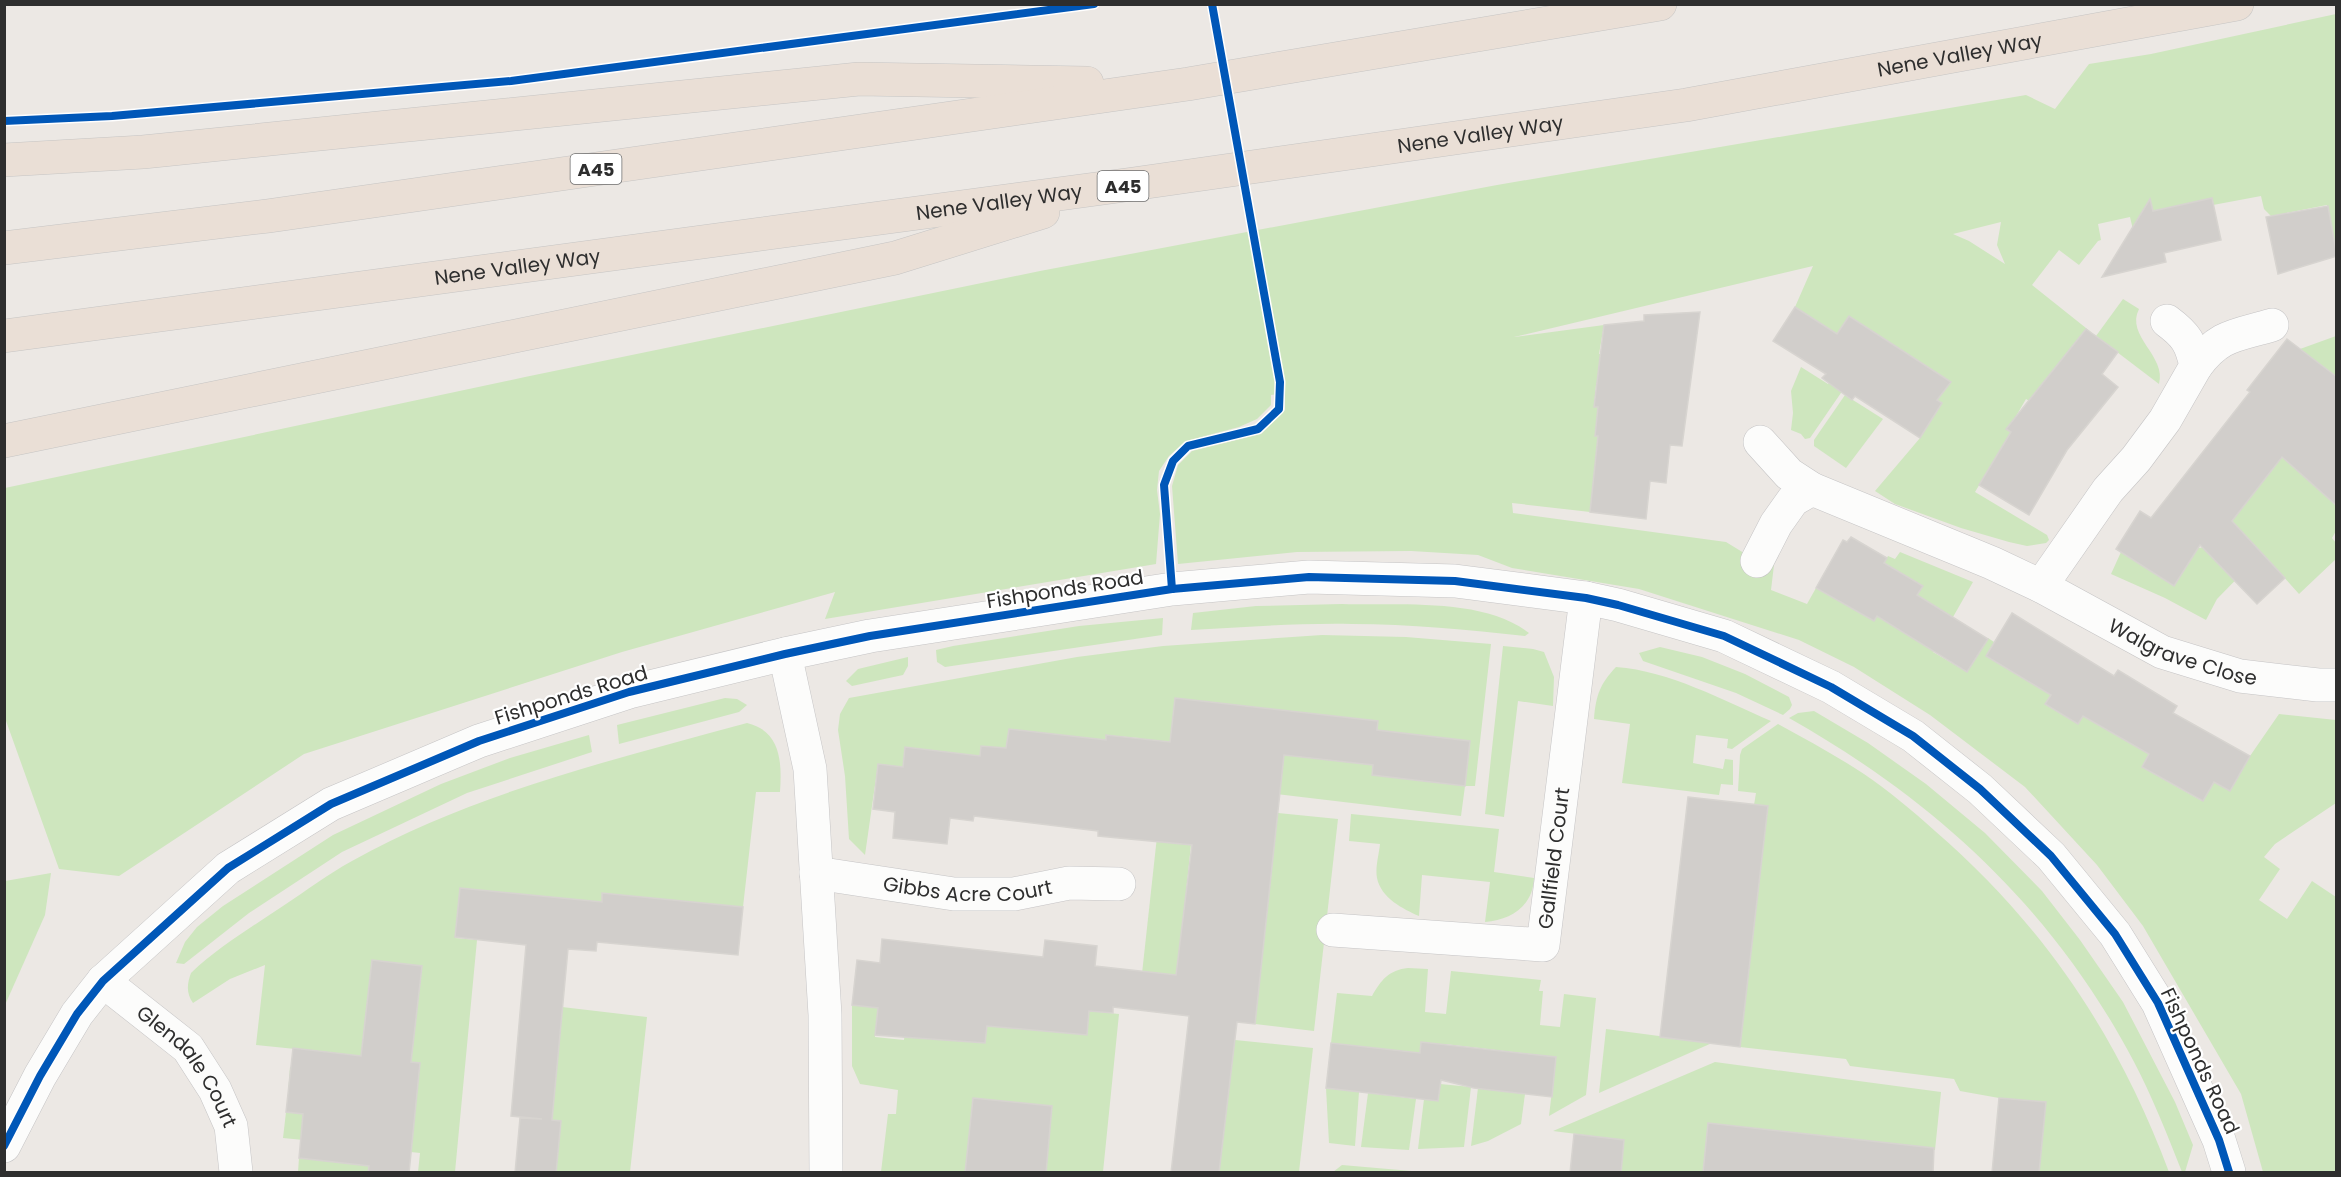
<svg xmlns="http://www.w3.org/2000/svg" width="2341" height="1177" font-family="Poppins,sans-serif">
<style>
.green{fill:#cee6be;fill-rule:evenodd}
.building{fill:#d1cecb;stroke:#d7d4d0;stroke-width:1.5}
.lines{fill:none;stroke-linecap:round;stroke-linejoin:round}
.minor-casing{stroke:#c5c4c5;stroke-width:34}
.highway-casing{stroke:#c6c5c4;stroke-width:34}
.minor{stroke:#fcfcfb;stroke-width:33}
.highway{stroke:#eadfd6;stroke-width:33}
.cycleway-casing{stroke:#fff;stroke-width:11}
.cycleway{stroke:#0057b8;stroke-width:8}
.labels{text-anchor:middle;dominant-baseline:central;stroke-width:4.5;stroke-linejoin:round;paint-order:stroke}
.shield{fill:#fff;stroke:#6d6d6d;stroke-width:1.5}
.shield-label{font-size:18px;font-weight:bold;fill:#2e2e2e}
.street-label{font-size:20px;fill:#2e2e2e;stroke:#fff}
</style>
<rect width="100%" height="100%" fill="#ece8e4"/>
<!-- green -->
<g class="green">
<path d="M2336,14V249L2327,205L2271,216L2264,209L2261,196L2213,205L2134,234L2130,217L2098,224L2101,240L2098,241L2079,265L2059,250L2032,285L2091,332L2076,353L2031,402L2026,399L2008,430L2011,432L1975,492L2047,535L2049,540L2046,543L2027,546L2009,542L1961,528L1895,504L1875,491L1920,438L1942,403L1907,381L1895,346L1849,316L1837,334L1795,307L1813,266L1514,337L1604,325L1599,354H1606L1596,385L1594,406L1598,407L1595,436L1632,440L1596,458L1590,512L1512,503L1513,513L1726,542L1757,561L1774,565L1771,590L1807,604L1816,588L1874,621L1888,597L1922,586L1884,563L1888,556L1895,559L1900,552L1973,582L1933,652L1967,672L1988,638L1994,642L1986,656L2051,695L2046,705L2078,724L2083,715L2149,754L2142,767L2202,801L2214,782L2230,791L2250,756L2279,714L2336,720V803L2275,844L2264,857L2280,869L2259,900L2287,919L2312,881L2336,897V1172H2263L2241,1094L2143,926L2097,865L2025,787L1930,715L1854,667L1799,640L1639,589L1512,568L1478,555L1411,551L1297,552L1178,564L1172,486L1178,465L1192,451L1261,434L1285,410V393L1271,395V405L1257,419L1239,427L1186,441L1169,456L1159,471L1157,490L1160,514L1156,564L825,619L835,592L622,652L304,754L119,876L59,869L5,718V488L525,377L1040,271L1497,185L2026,95L2055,109L2089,64L2151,54ZM2001,222L1997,245L2005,264L1969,241L1953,234Z"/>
<path d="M2123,299L2139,309C2125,336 2167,356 2159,384L2096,336Z"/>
<path d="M2336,336V377L2300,349Z"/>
<path d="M1801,367L1828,384L1832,378L1845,387L1810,438L1805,439L1801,434L1791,430L1793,413L1791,391Z"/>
<path d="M1845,395L1883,419L1846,468L1814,446V440Z"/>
<path d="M2280,452L2336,491L2329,499L2336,506V531L2332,538L2336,543V559L2299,594L2262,553L2217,599L2206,620L2165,598L2111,574L2121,552L2174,586L2198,548L2205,547Z"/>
<path d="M1342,604C1399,606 1482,597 1529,633L1525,636C1468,630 1410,624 1352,624C1298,623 1245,627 1191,630L1193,613L1256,606Z"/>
<path d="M1163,618L1162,635L945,667L937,662L936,650L953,646L1079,626Z"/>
<path d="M1322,635L1406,637L1491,644L1475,786H1465L1461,816L1143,778L1137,840L1128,839L1139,738L1106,735L1104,760L1060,735L1009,729L1006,748L981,746L978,776L878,764L865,855L849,839L845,776L838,730L840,714L849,698L1077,657L1163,646ZM1175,699L1377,721V730L1469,741L1441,783L1372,775L1373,765L1170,742Z"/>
<path d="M1503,646L1533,649L1544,652L1554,677L1553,706L1518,701L1504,817L1485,814Z"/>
<path d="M1660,647L1702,657L1745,674L1789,697L1792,705L1790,709L1783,715L1736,693L1643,661L1639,653Z"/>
<path d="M908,657V666L903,675L852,686L846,681L858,669Z"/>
<path d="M1616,667C1670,671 1722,700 1771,721L1732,749L1727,748L1728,739L1696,735L1693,763L1723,769L1725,759L1733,760V785L1721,784L1719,795L1622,783L1630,724L1594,719C1596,695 1600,684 1616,667Z"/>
<path d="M725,698L737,699L747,705L739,712L619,744L617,725Z"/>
<path d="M1814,711L1868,743L1926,784L1985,833L2042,891L2080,940L2123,1002L2175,1102L2193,1145L2185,1172H2182C2167,1134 2152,1096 2133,1060C2053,909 1936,801 1789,718L1798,713Z"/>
<path d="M747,723C781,731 782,762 780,792H756L743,907L603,893L602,902L460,888L455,938L477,940L455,1172H418L420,1153L411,1152L420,1063L411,1062L422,966L372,960L371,1148L368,1172H298L299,1158L333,1162L334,1143L283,1138L286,1112L319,1115L321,1097L288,1093L290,1067L323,1070L325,1052L256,1045L265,965L230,979L193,1003C186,993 187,984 191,973C218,947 252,927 283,906C306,891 328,874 352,861C474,793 612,760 747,723Z"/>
<path d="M1778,724C1807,740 1837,756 1864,774C1889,791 1913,811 1935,831C2045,926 2119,1038 2169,1172H2039L2045,1102L1999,1098L1960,1091L1954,1079L1850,1066L1846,1059L1740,1047L1768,807L1754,805L1756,793L1738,791L1740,755L1742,749Z"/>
<path d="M589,735L592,752L467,793L342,852L249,913L184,964L176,963L185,942L197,927L223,906L333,835L441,784L510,758Z"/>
<path d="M1161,800L1193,826L1173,1014L1138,1010Z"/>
<path d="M1278,813L1338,819L1314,1031L1255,1024Z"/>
<path d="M1351,814L1499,829L1494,872L1534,878C1533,906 1511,920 1485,922L1490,882L1422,875L1419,916C1403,909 1381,898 1377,878C1375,868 1379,854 1380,844L1349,841Z"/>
<path d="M51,873L45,915L5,1005V881Z"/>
<path d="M1408,968L1428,969L1425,1012L1446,1014L1451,971L1541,980L1539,991H1543L1540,1025L1560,1027L1564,994L1596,998L1586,1095L1549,1116L1556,1057L1445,1044L1443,1056L1331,1043L1337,993L1372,996C1381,980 1389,970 1408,968Z"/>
<path d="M852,1005L878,1008L875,1037L904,1040L908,1008L931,1038L985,1043L988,1018L1087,1035L1089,1011L1119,1014L1103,1172H1045L1052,1106L973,1098L965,1172H881L888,1114H896L898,1090L860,1084L852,1066Z"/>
<path d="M562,1007L647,1017L630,1172H556L561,1121L551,1120Z"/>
<path d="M1606,1029L1712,1043L1599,1093Z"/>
<path d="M1235,1040L1313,1048L1299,1172H1219Z"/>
<path d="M1715,1062L1941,1092L1935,1150L1708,1123L1703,1172H1621L1624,1140L1553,1131Z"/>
<path d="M1440,1084L1471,1087L1464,1147L1418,1149L1424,1099L1438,1101Z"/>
<path d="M1326,1088L1359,1092L1355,1146L1329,1143Z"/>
<path d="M1478,1088L1525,1094L1521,1124L1488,1141L1471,1146Z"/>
<path d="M1368,1093L1416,1099L1409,1150L1361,1147Z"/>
<path d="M1342,1165L1423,1172H1333Z"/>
</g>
<!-- building -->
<g class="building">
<path d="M2212,198L2221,240L2164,253L2166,262L2102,277L2150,199L2153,211Z"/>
<path d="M2328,206L2337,256L2278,274L2266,217Z"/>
<path d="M1795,307L1837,334L1849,316L1951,382L1937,400L1942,403L1920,438L1855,396L1852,400L1822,378L1826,374L1773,341Z"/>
<path d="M1700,312L1682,446L1670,445L1666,483L1650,481L1646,519L1590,512L1598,436H1595L1598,407H1594L1604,325L1644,321V315Z"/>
<path d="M2086,329L2118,352L2102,374L2118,387L2067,450L2029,515L1979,485L2011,432L2006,429Z"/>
<path d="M2287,339L2337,377V506L2282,457L2232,521L2285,578L2257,604L2200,545L2174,586L2116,549L2140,511L2151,518L2250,392L2247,390Z"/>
<path d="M1851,537L1887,558L1884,563L1923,586L1917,595L1988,639L1967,672L1877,616L1874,621L1816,588L1843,540L1847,542Z"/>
<path d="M2012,613L2114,676L2118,670L2177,706L2173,713L2250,756L2230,791L2214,782L2203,801L2142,767L2149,754L2083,716L2078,724L2045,704L2051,695L1986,656Z"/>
<path d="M1175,698L1378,721L1377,730L1470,741L1465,786L1372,775L1373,765L1284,755L1255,1024L1237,1022L1219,1173H1171L1189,1016L1113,1007V1013L1089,1011L1087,1035L987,1026L985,1043L875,1035L878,1008L852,1005L857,960L880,963L882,939L1043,957L1045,940L1097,946L1095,966L1176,975L1192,845L1098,836V831L974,816L973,821L950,818L947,844L893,838L895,812L873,809L878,764L903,767L905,747L980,756L981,746L1006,748L1009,729L1106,740V735L1170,742Z"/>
<path d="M1688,797L1768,806L1740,1047L1660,1037Z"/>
<path d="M460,888L602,902V893L743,907L738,955L597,942L596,951L568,949L552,1120L561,1121L556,1173H515L520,1118L542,1119L511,1116L526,945L455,937Z"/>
<path d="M372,960L422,966L411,1062L420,1063L409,1173H368L369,1166L299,1158L303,1114L286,1112L293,1048L361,1056Z"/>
<path d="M1421,1042L1556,1057L1552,1097L1474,1088L1441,1080L1438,1101L1326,1088L1331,1043L1420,1053Z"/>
<path d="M973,1098L1052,1106L1046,1173H965Z"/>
<path d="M1999,1098L2046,1102L2039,1173H1992Z"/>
<path d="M1708,1123L1934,1148L1933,1173H1703Z"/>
<path d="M1574,1134L1624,1140L1621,1173H1570Z"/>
</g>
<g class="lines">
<defs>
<g id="minor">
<path d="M2196,366C2220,334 2235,336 2272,325"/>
<path id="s1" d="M1760,442L1789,474L1812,489L1992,563L2041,586L2162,652L2240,676L2318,685H2336"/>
<path d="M1757,561L1776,524L1793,500L1812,489"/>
<path d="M2041,586L2108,490L2136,459L2165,420L2196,366C2191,343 2186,335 2167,321"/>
<path d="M785,654L810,769L825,1015L826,1172"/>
<path id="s2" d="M816,873L954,894H1014L1069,883L1119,884"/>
<path id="s3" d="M1333,930L1543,945L1586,598"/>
<path id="s4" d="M103,981L188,1048L215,1090L231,1126L236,1172"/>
<path d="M4,1146L40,1076L77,1014L103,981L228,868L331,804L479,741L629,692L785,654L870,636L1172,589L1309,577L1455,581L1586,598L1618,605L1724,636L1831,687L1913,736L1980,789L2051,856L2115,934L2158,1003L2219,1140L2229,1172"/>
</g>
<g id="highway">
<path d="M4,160L143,152L859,79L1087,83"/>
<path d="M4,248L268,216L1188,84L1660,4"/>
<path id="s5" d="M4,336L1133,184L1686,105L2237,4"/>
<path d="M4,441L895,258L1043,212"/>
</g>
</defs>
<!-- minor casing -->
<use href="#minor" class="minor-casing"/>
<!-- highway casing -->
<use href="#highway" class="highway-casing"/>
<!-- minor -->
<use href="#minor" class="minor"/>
<!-- highway -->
<use href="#highway" class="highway"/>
<defs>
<g id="cycleway">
<path d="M4,121L112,116L511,81L1094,4"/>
<path d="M1172,589L1164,485L1173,461L1188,446L1258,429L1279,409L1280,382L1212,4"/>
<path d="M4,1146L40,1076L77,1014L103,981L228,868L331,804L479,741L629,692L785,654L870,636L1172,589L1309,577L1455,581L1586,598L1618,605L1724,636L1831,687L1913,736L1980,789L2051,856L2115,934L2158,1003L2219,1140L2229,1172"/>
</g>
</defs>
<!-- cycleway casing -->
<use href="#cycleway" class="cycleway-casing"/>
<!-- cycleway -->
<use href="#cycleway" class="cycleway"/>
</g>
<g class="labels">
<!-- shield labels -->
<g class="shield">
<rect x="570.5" y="154" width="51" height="30" rx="4.5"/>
<rect x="1097.5" y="171" width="51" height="30" rx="4.5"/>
</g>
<g class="shield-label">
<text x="596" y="169">A45</text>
<text x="1123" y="186">A45</text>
</g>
<!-- street labels -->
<g class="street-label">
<text stroke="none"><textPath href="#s5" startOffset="1976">Nene Valley Way</textPath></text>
<text stroke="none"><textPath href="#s5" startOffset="1490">Nene Valley Way</textPath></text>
<text stroke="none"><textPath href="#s5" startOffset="1004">Nene Valley Way</textPath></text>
<text stroke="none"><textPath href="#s5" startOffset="518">Nene Valley Way</textPath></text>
<text transform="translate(1065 589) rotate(-9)">Fishponds Road</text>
<text stroke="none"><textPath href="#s1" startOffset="477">Walgrave Close</textPath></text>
<text transform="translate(571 695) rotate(-17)">Fishponds Road</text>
<text stroke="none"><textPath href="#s3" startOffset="298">Gallfield Court</textPath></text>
<text stroke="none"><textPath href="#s2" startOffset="153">Gibbs Acre Court</textPath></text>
<text transform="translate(2200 1061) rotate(65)">Fishponds Road</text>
<text stroke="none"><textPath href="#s4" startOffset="122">Glendale Court</textPath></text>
</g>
</g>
<!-- border -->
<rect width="2341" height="1177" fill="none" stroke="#2e2e2e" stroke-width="12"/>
</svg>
